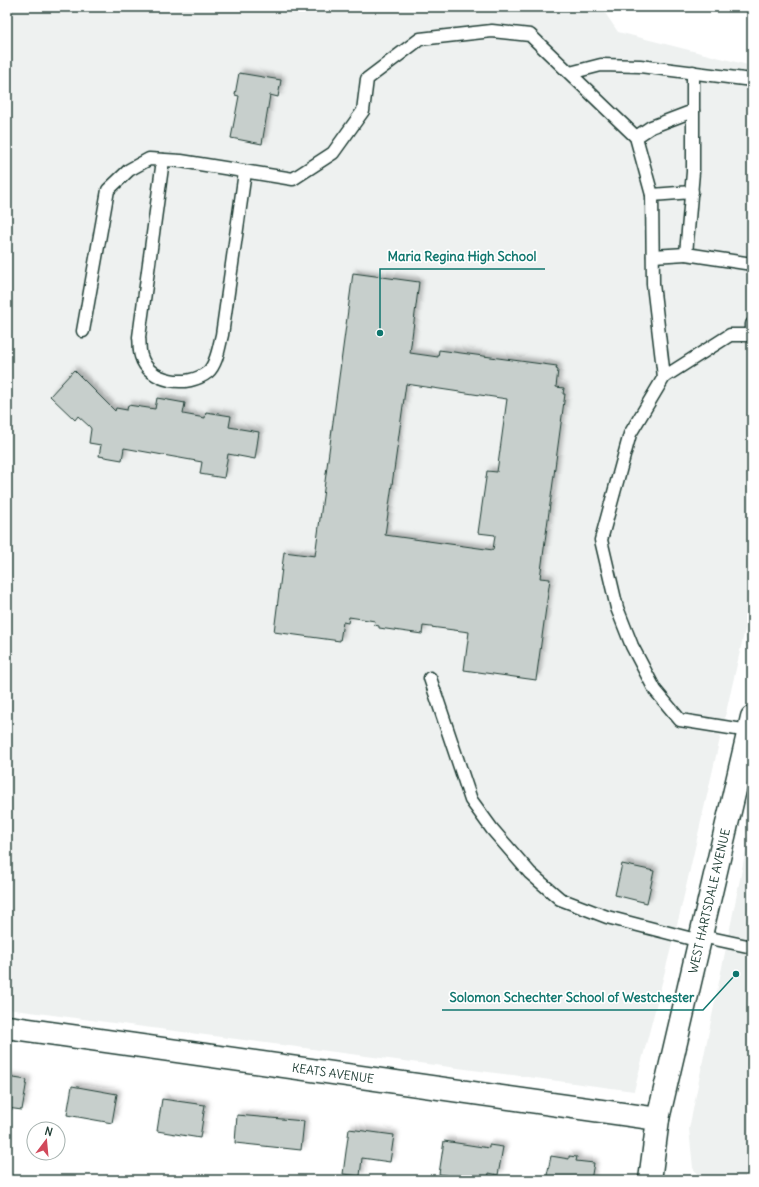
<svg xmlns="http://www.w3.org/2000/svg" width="759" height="1187" font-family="Delius,sans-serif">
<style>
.built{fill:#eef1f0}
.building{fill:#c7cfcc;stroke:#1f3d34;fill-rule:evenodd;filter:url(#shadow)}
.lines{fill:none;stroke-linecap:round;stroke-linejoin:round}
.service-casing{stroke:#1f3d34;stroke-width:15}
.minor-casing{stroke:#1f3d34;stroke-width:25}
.secondary-casing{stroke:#1f3d34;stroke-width:25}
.service{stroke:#fff;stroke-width:12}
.minor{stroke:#fff;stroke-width:22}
.secondary{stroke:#fff;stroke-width:22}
.labels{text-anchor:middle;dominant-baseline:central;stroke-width:3.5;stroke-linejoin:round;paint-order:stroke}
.street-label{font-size:12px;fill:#1f3d34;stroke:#fff}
.leader{fill:none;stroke:#0f766e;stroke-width:1.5}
.callout-dot{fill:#0f766e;stroke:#fff;stroke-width:1.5}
.callout-label{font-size:13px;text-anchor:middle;font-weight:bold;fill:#0f766e;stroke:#fff;stroke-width:3.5;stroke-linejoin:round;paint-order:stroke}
</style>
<defs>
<filter id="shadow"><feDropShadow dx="3.5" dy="-3.5" stdDeviation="2" flood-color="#0004"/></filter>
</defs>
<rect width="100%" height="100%" fill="#fff"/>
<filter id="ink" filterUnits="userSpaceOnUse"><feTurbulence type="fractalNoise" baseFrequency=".025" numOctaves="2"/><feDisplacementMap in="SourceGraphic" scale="8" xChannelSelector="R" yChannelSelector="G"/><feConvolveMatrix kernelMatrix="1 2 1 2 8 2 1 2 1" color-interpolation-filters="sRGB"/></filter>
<g filter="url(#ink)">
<!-- built -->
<g class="built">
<path d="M7,7H601L618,32L752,66V599L680,913L634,1091L7,1009Z"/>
<path d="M752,820V1180H702L693,1168L689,1129Z"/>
</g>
<!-- building -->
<g class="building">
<path d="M239,73L281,80L278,97L270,95L262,144L231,138L239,96L235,95Z"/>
<path d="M353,273L419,282L410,353L438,357L439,350L557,366L556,369L558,370L556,387L564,388L563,394H565L540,578L550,579L536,680L464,670L469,632L423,626L422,634L379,628V626L374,625L375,621L349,617L348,623L343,622L340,641L274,632L284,552L315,556ZM406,384L507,399L497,472L487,471L478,533L495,535L493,550L385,535Z"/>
<path d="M74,370L115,411L116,408L127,410L128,405L155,409L157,398L185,403L183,414L205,418L206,412L231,416L229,427L259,432L255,459L228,454L224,478L200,474L202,462L124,448L122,460L99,456L101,445L89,443L91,429L90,427L78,416L75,420L50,396Z"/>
<path d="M622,864L654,871L647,903L615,895Z"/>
<path d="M7,1077L27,1080L22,1110L7,1108Z"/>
<path d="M72,1086L117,1094L112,1123L67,1115Z"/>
<path d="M162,1099L205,1105L200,1138L157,1131Z"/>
<path d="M237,1115L304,1121L301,1150L235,1143Z"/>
<path d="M349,1129L394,1135L390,1162L362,1158L360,1176L343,1174Z"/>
<path d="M444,1141L489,1148V1145L503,1147L498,1175L489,1173L488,1180H473L439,1174Z"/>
<path d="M551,1156L569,1159V1156L577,1157L576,1161L594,1163L591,1180H546Z"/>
</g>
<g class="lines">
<defs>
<g id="service">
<path d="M693,72V172L686,254L752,264"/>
<path d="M570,73L601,65L640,66L752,80"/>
<path d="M636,137L651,127L693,111"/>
<path d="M163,160L139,337C140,343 139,350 141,356C149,383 188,388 208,372C217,364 219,346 222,335L245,172"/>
<path d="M652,195L692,192"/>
<path d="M653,256L686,254"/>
<path d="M83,331L108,190L129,170L149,159L181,161L293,179L333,153L363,111L367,79L420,39L492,31L530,35L636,137L652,195L653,284L664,377"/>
<path d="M430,678L471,800L492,829L530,873L560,899L607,917L700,941"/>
<path d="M749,731L680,720L655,690L632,646L617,608L601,540L630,434L664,377L730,335H752V324"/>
<path d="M701,936L752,947"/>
</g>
<path id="minor" d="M7,1027L658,1119"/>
<path id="secondary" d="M650,1180L658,1119L752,717"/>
</defs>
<!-- service casing -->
<use href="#service" class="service-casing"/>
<!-- minor casing -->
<use href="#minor" class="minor-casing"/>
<!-- secondary casing -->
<use href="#secondary" class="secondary-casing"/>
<!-- service -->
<use href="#service" class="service"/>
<!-- minor -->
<use href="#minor" class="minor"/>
<!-- secondary -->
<use href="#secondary" class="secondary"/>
</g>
</g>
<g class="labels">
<!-- street labels -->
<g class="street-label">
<text transform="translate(709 901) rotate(-77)">WEST HARTSDALE AVENUE</text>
<text transform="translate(333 1073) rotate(8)">KEATS AVENUE</text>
</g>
</g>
<!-- callouts -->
<path class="leader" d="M380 333L380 269H545M736 974L703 1010H442"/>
<g class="callout-dot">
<circle cx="380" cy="333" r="4"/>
<circle cx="736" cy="974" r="4"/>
</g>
<g class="callout-label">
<text x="462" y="261">Maria Regina High School</text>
<text x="572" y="1002">Solomon Schechter School of Westchester</text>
</g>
<!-- margin -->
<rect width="759" height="1187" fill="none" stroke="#fff" stroke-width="24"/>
<rect x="12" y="12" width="735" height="1163" fill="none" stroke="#1f3d34" stroke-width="1.5" filter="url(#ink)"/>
<!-- north arrow -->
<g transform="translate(46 1141) rotate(16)"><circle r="19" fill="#ffffff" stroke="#a5b1ae"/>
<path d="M0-3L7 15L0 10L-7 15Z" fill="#d1495b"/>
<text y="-6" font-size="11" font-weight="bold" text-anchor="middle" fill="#1f3d34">N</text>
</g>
</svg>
